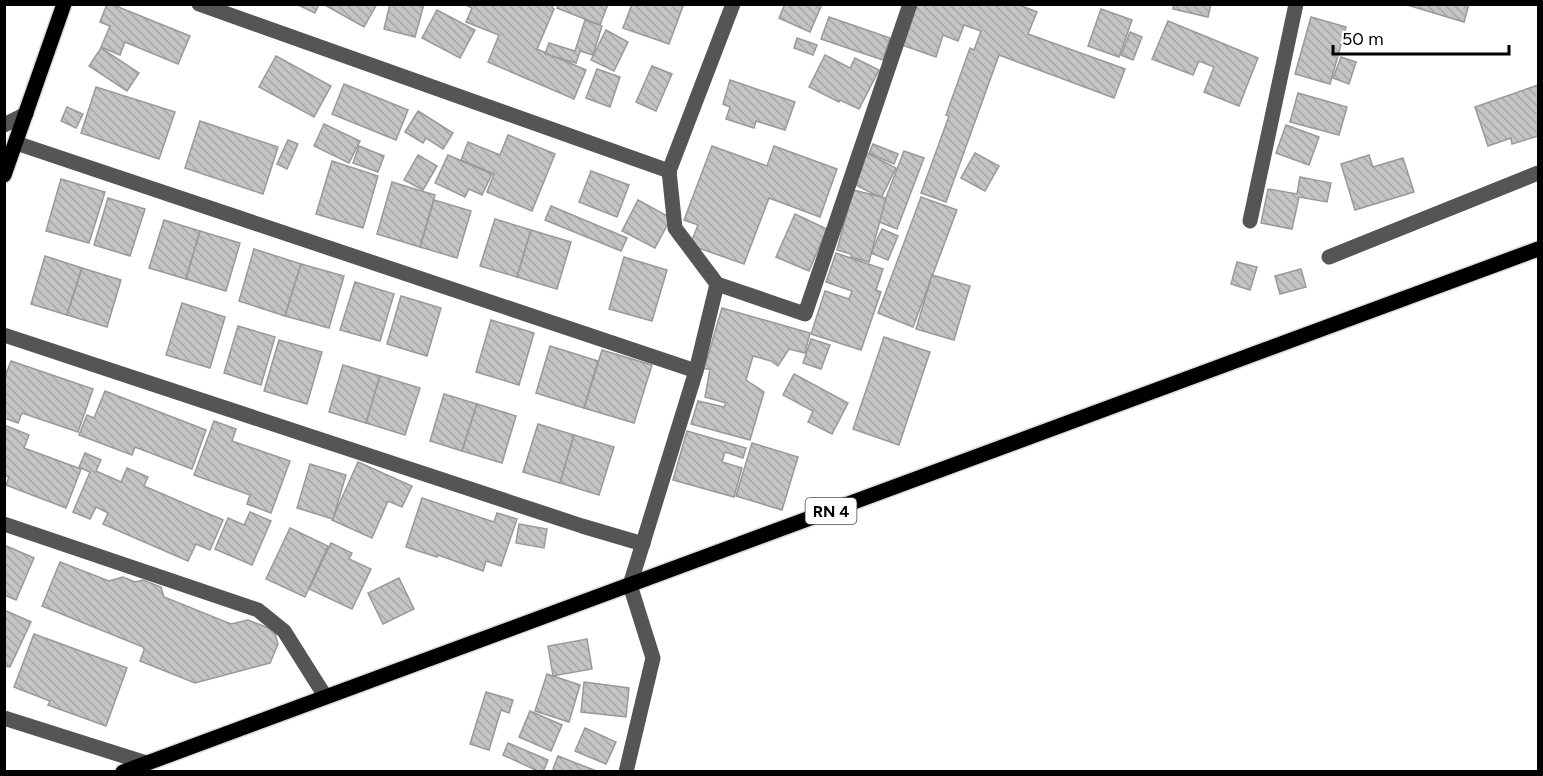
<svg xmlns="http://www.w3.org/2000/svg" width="1543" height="776" font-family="Figtree,sans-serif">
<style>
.building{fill:url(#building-back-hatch);stroke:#999;stroke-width:1.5}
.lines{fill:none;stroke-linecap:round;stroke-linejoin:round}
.major-casing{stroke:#dbdbdb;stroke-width:18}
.minor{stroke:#555;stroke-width:15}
.major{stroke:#000;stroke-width:15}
.labels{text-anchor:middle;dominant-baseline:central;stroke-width:5;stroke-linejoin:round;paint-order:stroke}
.shield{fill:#fff;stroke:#4c4c4c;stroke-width:1.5}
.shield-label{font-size:16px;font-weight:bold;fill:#000}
</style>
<defs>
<pattern id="building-back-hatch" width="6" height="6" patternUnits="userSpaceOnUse" patternTransform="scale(1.5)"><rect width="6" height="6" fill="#c4c4c4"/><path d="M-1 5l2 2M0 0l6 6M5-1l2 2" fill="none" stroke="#a7a7a7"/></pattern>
</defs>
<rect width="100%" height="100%" fill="#fff"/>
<!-- building -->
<g class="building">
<path d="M107,4H111L190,36L178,64L125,42L120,55L101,47L110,26L100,22Z"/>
<path d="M296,4H319L315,13Z"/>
<path d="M323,4H377L364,27Z"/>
<path d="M390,4H424L415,37L384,29Z"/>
<path d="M464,4H554L552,8L554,9L537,49L586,70L574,99L488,62L499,35L466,22L472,8Z"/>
<path d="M559,4H608L600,25L557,8Z"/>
<path d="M632,4H679L683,6L669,44L623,28Z"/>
<path d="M785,4H822L810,32L779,18Z"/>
<path d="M915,4H1017L1037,12L1028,34L1125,69L1114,98L999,55L946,202L921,193L949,116L946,115L970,48L974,50L981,31L964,25L958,41L943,35L936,57L902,45Z"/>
<path d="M1174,4H1211L1208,17L1173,9Z"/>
<path d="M1404,4H1469L1464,22Z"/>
<path d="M1101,9L1132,20L1119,57L1088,46Z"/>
<path d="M437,10L475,30L460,58L422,38Z"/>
<path d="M829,17L890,38L883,60L821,39Z"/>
<path d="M1311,17L1346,27L1330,84L1295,74Z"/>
<path d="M585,20L602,26L593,55L580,51L576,63L545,54L549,43L575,51Z"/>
<path d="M1168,21L1258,58L1239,106L1204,92L1214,67L1199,61L1193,75L1152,59Z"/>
<path d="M606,30L628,42L614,71L591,60Z"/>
<path d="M1130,32L1142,37L1133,60L1121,55Z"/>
<path d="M797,38L817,45L813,55L794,48Z"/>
<path d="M101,48L139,73L127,91L89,66Z"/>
<path d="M825,55L850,68L855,58L879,70L859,109L840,100L839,102L809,87Z"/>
<path d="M276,56L331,86L314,117L259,87Z"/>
<path d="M1341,57L1356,62L1349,84L1333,78Z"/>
<path d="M652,66L672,74L656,111L636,102Z"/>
<path d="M597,69L620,77L610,107L586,98Z"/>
<path d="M730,80L795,102L785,130L756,121L754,128L726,119L730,107L723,104Z"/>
<path d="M344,84L408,110L396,140L332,114Z"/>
<path d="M1538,85V136L1512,144L1511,138L1488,146L1475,107Z"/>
<path d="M96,87L175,112L159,159L81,133Z"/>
<path d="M1298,93L1347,107L1339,135L1290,122Z"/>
<path d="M67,107L83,114L76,128L61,121Z"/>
<path d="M418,111L453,133L443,149L426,138L423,143L405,132Z"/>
<path d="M200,121L278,147L263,194L185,168Z"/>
<path d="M324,124L360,141L349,163L314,146Z"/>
<path d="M1286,125L1319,137L1309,165L1276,153Z"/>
<path d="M508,135L555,154L532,211L487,192L494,174L461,160L468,142L500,155Z"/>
<path d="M288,140L298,144L287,169L277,164Z"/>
<path d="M873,144L898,154L894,164L869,153Z"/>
<path d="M359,146L384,156L378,172L353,163Z"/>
<path d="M712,146L767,166L774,146L837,169L820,217L769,198L744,264L690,245L698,225L684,220Z"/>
<path d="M904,151L924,158L897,229L877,221Z"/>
<path d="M867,153L896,168L881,198L852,183Z"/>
<path d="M975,153L999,166L985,191L961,178Z"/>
<path d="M418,155L437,166L423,190L404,180Z"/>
<path d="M448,155L492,174L482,195L469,189L465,197L435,183Z"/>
<path d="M1369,155L1373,167L1403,158L1414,192L1355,210L1341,164Z"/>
<path d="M332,161L378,176L363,228L316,214Z"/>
<path d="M591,171L629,185L617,217L579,202Z"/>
<path d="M1300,177L1331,183L1327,202L1299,197L1292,229L1261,223L1268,189L1297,194Z"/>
<path d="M61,179L105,192L89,243L46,231Z"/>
<path d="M392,182L435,195L420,247L377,234Z"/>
<path d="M853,190L886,198L869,262L851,257V254L837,250Z"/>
<path d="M921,197L957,210L913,327L878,313Z"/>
<path d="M108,198L145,209L130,256L94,245Z"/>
<path d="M434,200L471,211L457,258L420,247Z"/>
<path d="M638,200L671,218L655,248L622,231Z"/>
<path d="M551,206L627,238L621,251L545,220Z"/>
<path d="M795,214L827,229L809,271L776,257Z"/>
<path d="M495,219L531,230L517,277L480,266Z"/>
<path d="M164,220L200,231L186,279L149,268Z"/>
<path d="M882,229L898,236L888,260L871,253Z"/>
<path d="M531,230L571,242L557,289L517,277Z"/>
<path d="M200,231L240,243L226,291L186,279Z"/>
<path d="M254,249L301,264L285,316L239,301Z"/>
<path d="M836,253L883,269L876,290L881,292L861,350L811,334L825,291L849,299L852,291L826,282Z"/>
<path d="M45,256L82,268L67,315L31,304Z"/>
<path d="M624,257L667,270L652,321L609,309Z"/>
<path d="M1237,262L1257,267L1250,290L1231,284Z"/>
<path d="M301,264L344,276L329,328L285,316Z"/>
<path d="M82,268L121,280L107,327L67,315Z"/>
<path d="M1301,269L1306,287L1280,294L1275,276Z"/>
<path d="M932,275L970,286L954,340L916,329Z"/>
<path d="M355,282L394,294L380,341L340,330Z"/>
<path d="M401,296L441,308L427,356L387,344Z"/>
<path d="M182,303L225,317L210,368L166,355Z"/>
<path d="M722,308L810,333L805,353L789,349L778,366L771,361L753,356L746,380L764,392L750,440L691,424L698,401L724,407L726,403L705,397L710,369H704Z"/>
<path d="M491,320L534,333L519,385L476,372Z"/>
<path d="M238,326L275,337L261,385L224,373Z"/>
<path d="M884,337L930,352L899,445L853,429Z"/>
<path d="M811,339L830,345L821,369L803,363Z"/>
<path d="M279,340L322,352L307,404L264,391Z"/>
<path d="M550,346L598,361L584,408L536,393Z"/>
<path d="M602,350L652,365L634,423L584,408Z"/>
<path d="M11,361L93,389L78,432L22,413L18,423L4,418V379Z"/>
<path d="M343,365L380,376L366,423L329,412Z"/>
<path d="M794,374L848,403L832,434L808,422L813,411L783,395Z"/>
<path d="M380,376L420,388L405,435L366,423Z"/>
<path d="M105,391L206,430L192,469L135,447L132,455L79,435L87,415L94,418Z"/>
<path d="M444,394L477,404L462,451L430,441Z"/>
<path d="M477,404L516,416L502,463L462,451Z"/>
<path d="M214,421L236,429L232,441L290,461L271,513L247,504L250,495L194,475Z"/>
<path d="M538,424L574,435L560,483L523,472Z"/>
<path d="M4,425L29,435L24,448L81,469L66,508L6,485L9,477L4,476Z"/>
<path d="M687,431L746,448L743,458L725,452L722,462L742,468L734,497L673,480Z"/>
<path d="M574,435L614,447L599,495L560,483Z"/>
<path d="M752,443L798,457L782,510L736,496Z"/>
<path d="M85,453L101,460L96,471L121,482L127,468L148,477L144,486L223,520L210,550L196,544L188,561L103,524L108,513L96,507L90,519L73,512L90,472L79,467Z"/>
<path d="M358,462L412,486L402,507L388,501L372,538L332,520Z"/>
<path d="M310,464L346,475L333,519L297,508Z"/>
<path d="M422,498L494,522L497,513L517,519L501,566L486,561L483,571L438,555L437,557L406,547Z"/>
<path d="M250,512L271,521L252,565L215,549L228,518L244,525Z"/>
<path d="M519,524L547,529L544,548L516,543Z"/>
<path d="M290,528L328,546L305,597L266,579Z"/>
<path d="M331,543L352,553L349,559L371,569L352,609L309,589Z"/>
<path d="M4,545L34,558L16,600L4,595Z"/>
<path d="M60,562L109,581L123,577L135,582L143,580L161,587L164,597L231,624L248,620L274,630L278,644L270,663L195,683L140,661L144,650L143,647L42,606Z"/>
<path d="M399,578L414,609L383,624L368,593Z"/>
<path d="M4,610L31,622L10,667L4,666Z"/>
<path d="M34,634L127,668L106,726L48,705L50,701L14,687Z"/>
<path d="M587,639L592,669L553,676L548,646Z"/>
<path d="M547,674L580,685L569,722L535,711Z"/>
<path d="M584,682L629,688L626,717L581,712Z"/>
<path d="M486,692L513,700L509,713L501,710L489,750L470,744Z"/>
<path d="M530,711L562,725L551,751L519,737Z"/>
<path d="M585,728L616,742L606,764L575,751Z"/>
<path d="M508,743L548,760L543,772H540L503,755Z"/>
<path d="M558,756L599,772H559L553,769Z"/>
</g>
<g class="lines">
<defs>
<g id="major">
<path d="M4,175L64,4"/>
<path d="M123,772L1538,249"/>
</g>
</defs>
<!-- major casing -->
<use href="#major" class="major-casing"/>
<!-- minor -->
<g class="minor">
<path d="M199,4L669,171L733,4"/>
<path d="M4,125L26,114"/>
<path d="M16,143L696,371"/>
<path d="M669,171L675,228L717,284L805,314L910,4"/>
<path d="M1250,221L1296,4"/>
<path d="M1329,257L1538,173"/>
<path d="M4,335L582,526L643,544"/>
<path d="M4,524L258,610L284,631L325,696"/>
<path d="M4,718L146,763"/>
<path d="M626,772L653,658L630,585L696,371L717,284"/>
</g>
<!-- major -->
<use href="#major" class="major"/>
</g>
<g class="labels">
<!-- shield labels -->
<rect class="shield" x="805.5" y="498" width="51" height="26" rx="4.5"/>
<g class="shield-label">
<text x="831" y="511">RN 4</text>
</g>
</g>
<!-- border -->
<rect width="1543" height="776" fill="none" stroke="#000000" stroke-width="12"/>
<!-- scale -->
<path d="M1333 45v9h176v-9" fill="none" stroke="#000000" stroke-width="3"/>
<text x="1342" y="45" font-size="18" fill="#000000" stroke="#ffffff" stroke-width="4.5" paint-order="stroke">50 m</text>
</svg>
